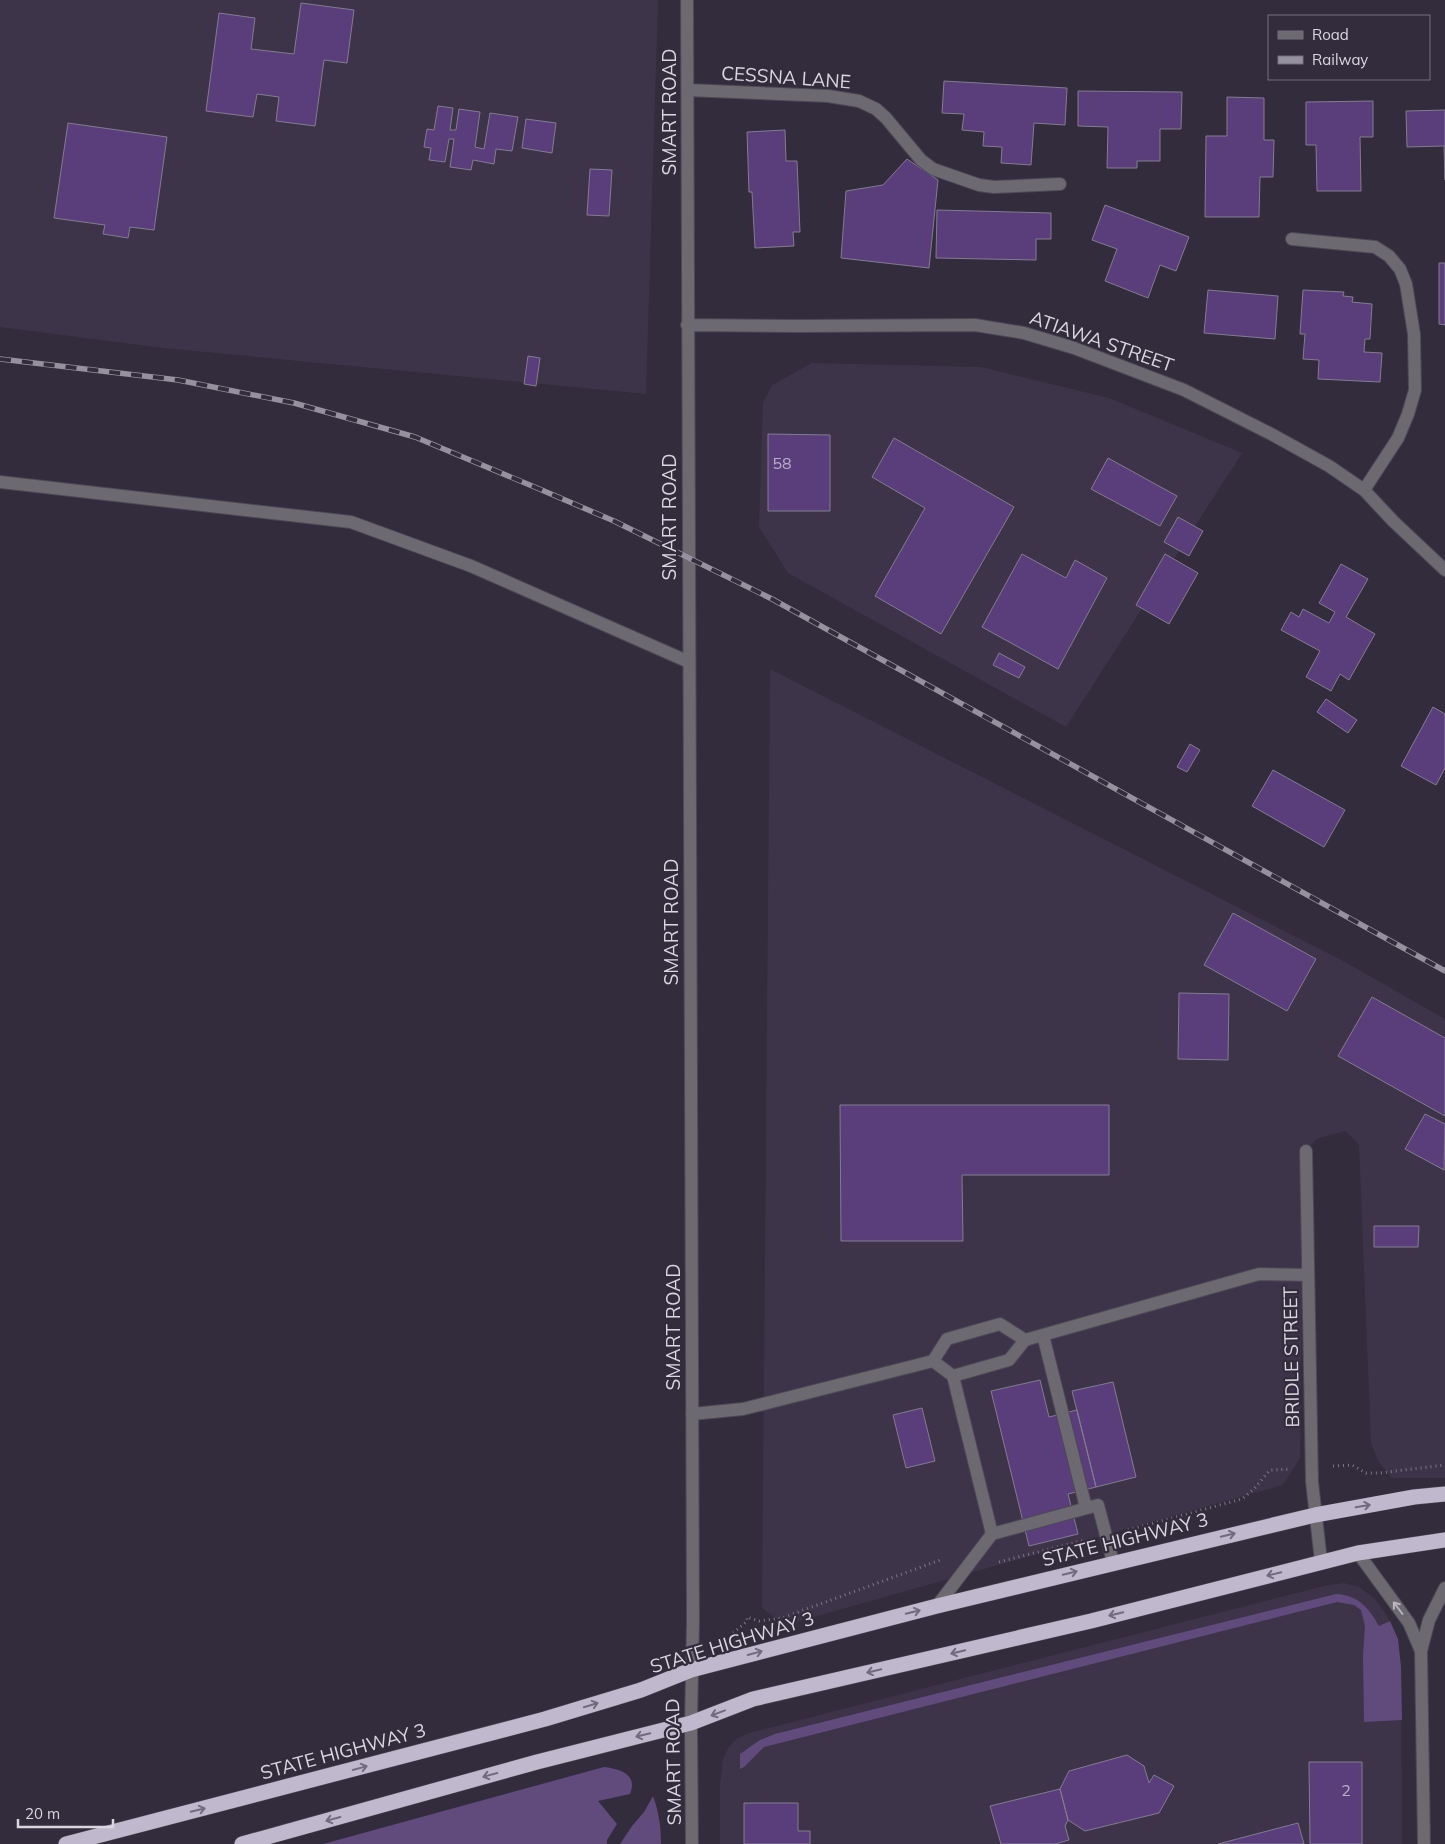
<svg xmlns="http://www.w3.org/2000/svg" width="1445" height="1844" font-family="Mulish,sans-serif">
<style>
.built{fill:#3d3449}
.grass{fill:#604b7c}
.building{fill:#5a3e7c;stroke:#837c8f}
.lines{fill:none;stroke-linecap:round;stroke-linejoin:round}
.minor-casing{stroke:#4d4756;stroke-width:14}
.highway-casing{stroke:#4d4756;stroke-width:16}
.path{stroke:#7d7885;stroke-width:3;stroke-dasharray:1 4;stroke-linecap:butt}
.minor{stroke:#6c6971;stroke-width:12}
.highway{stroke:#c0b8cc;stroke-width:15}
.rail-casing{stroke:#96919e;stroke-width:5.5}
.rail{stroke:#322c3c;stroke-width:4;stroke-dasharray:11;stroke-linecap:butt}
.oneway{stroke:#726b7d}
.oneway2{stroke:#b9b5bf}
.labels{text-anchor:middle;dominant-baseline:central;stroke-width:4.5;stroke-linejoin:round;paint-order:stroke}
.number-label{font-size:16px;fill:#bab0c7}
.street-label{font-size:19px;fill:#dad6e0;stroke:#322c3c}
</style>
<rect width="100%" height="100%" fill="#322c3c"/>
<path class="built" d="M0,0H658L646,394L163,348L0,327Z
M812,363L981,367L1109,398L1242,453L1066,727L788,573L759,527L763,403L772,385Z
M770,669L1347,963L1445,1019V1478H1392L1378,1461L1371,1443L1359,1144L1345,1131L1316,1139L1304,1155L1300,1458L1283,1485L785,1625L762,1608Z
M1344,1583L1359,1587L1374,1598L1386,1614L1398,1639L1401,1667L1402,1844H720V1784L723,1759L728,1748L736,1739L749,1733L1328,1585Z"/>
<path class="grass" d="M1336,1594C1358,1595 1369,1608 1379,1626L1390,1621L1398,1639L1401,1667L1402,1720L1364,1722L1363,1655L1365,1626L1361,1610L1354,1605L1337,1602L764,1747L744,1767L740,1769V1754L760,1740L775,1734Z
M604,1767C620,1769 638,1774 630,1794L598,1801L617,1824L607,1840V1844H323Z
M653,1796C659,1812 661,1827 661,1844H620L632,1826L644,1812Z"/>
<path class="building" d="M301,3L354,10L347,63L324,60L315,126L276,121L279,97L257,94L253,117L206,111L219,13L255,18L251,49L294,54Z
M944,81L1067,88L1065,125L1034,123L1031,165L1001,163L1002,147L983,146L984,132L962,130L964,114L942,113Z
M1078,91L1182,92L1181,129H1160V161H1137V168H1107L1108,127L1078,126Z
M1227,97L1264,98V140H1274L1273,177H1260L1259,217H1205L1206,136H1227Z
M1373,101V137H1360L1361,191H1317L1316,145H1306V102Z
M438,106L453,108L450,130H456L459,109L480,112L475,147L484,149L490,113L518,117L512,151L496,149L494,164L473,160L471,170L450,167L454,139H449L445,162L429,160L431,148L424,147L427,129L434,130Z
M1445,110V180L1444,146L1407,147L1406,111Z
M526,119L556,123L552,153L522,148Z
M68,123L167,137L154,230L130,227L128,238L103,234L105,225L54,218Z
M785,130L786,161H797L800,232H793L794,246L755,248L752,192H749L747,132Z
M907,159L938,180L929,268L841,258L846,191L883,185Z
M590,169L612,170L609,216L587,215Z
M1105,205L1189,237L1176,271L1160,265L1148,298L1105,281L1117,249L1092,240Z
M937,210L1051,213V239H1036V260L936,258Z
M1439,263H1445V325L1439,324Z
M1208,290L1278,296L1275,339L1204,333Z
M1303,290L1344,292L1343,296L1353,297L1352,302L1372,304L1370,339H1365L1364,352L1382,353L1380,382L1318,379L1319,360L1303,359L1305,334H1300Z
M528,356L540,358L536,386L524,384Z
M768,434L830,435V511H768Z
M894,438L1014,507L941,634L875,596L925,508L872,477Z
M1108,458L1177,496L1160,526L1091,489Z
M1178,517L1203,531L1189,556L1164,542Z
M1022,554L1066,578L1075,560L1107,578L1058,669L982,627Z
M1165,554L1198,573L1169,624L1136,605Z
M1341,564L1368,579L1346,617L1375,634L1349,680L1340,674L1331,691L1306,677L1320,651L1281,630L1291,612L1299,617L1303,609L1329,623L1335,612L1319,603Z
M999,653L1025,667L1019,678L993,665Z
M1326,699L1357,720L1348,733L1317,712Z
M1433,707L1445,714V768L1436,785L1401,766Z
M1190,744L1200,750L1187,772L1177,767Z
M1273,770L1345,810L1324,847L1252,806Z
M1233,913L1316,959L1287,1011L1204,965Z
M1179,993L1229,994L1228,1060L1178,1059Z
M1372,997L1445,1038V1116L1338,1056Z
M840,1105H1109V1175H962L963,1241H841Z
M1425,1114L1445,1124L1444,1170L1405,1149Z
M1374,1226H1419L1418,1247H1374Z
M1040,1380L1049,1417L1077,1410L1096,1487L1068,1494L1078,1534L1029,1546L991,1391Z
M1113,1382L1136,1477L1096,1487L1072,1391Z
M922,1408L935,1461L906,1468L893,1415Z
M1127,1755L1144,1766L1149,1783L1154,1775L1174,1786L1159,1813L1085,1831L1068,1820L1060,1789L1069,1771Z
M1309,1762H1362V1844H1310Z
M1060,1789L1068,1820L1065,1826L1069,1840L1055,1844H1001L990,1806Z
M744,1803H798V1831H810V1844H744Z
M1298,1823L1304,1844H1218Z"/>
<g class="lines">
<defs>
<path id="minor" d="M687,0L693,1622L691,1723L692,1844
M688,90L828,96L859,101L876,109L886,118L921,160L933,169L979,185L994,187L1060,184
M1292,239L1375,247L1389,256L1400,269L1406,284L1414,334L1415,390L1408,414L1398,438L1364,490
M687,325L799,326L975,325L1024,333L1074,348L1184,390L1273,435L1329,466L1364,490L1393,521L1445,570
M0,482L351,522L471,566L689,662
M1306,1151L1312,1482L1321,1561
M1043,1335L1086,1508
M933,1361L947,1339L1000,1324L1025,1340
M953,1376L992,1534
M692,1414L743,1409L933,1361L953,1376L1009,1360L1025,1340L1259,1274L1308,1275
M1358,1553L1409,1623L1421,1651
M937,1606L992,1534L1098,1505L1113,1562
M1424,1844L1421,1651L1429,1620L1445,1588"/>
<path id="highway" d="M66,1844L545,1719L641,1690L691,1670L937,1606L1315,1515L1414,1497L1445,1494
M242,1844L537,1762L691,1723L753,1699L1091,1621L1358,1553L1445,1540"/>
</defs>
<use href="#minor" class="minor-casing"/>
<use href="#highway" class="highway-casing"/>
<path class="path" d="M1333,1466L1352,1465L1366,1473H1380L1445,1465
M1128,1530L1242,1499L1254,1489L1270,1470L1290,1469
M999,1562L1085,1540
M733,1633L747,1621V1617L759,1621L782,1618L943,1559"/>
<use href="#minor" class="minor"/>
<use href="#highway" class="highway"/>
<defs>
<path id="rail" d="M0,359L178,380L294,403L415,437L537,488L614,521L772,599L1445,971"/>
</defs>
<use href="#rail" class="rail-casing"/>
<use href="#rail" class="rail"/>
</g>
<defs><path id="oneway-shaft" d="M-6 0H5M1.5-3L5.5 0L1.5 3" fill="none" stroke-width="1.6" stroke-linecap="round" stroke-linejoin="round" transform="scale(1.25)"/></defs>
<g class="oneway">
<use href="#oneway-shaft" transform="translate(1363 1506) rotate(-10)"/>
<use href="#oneway-shaft" transform="translate(1228 1535) rotate(-13)"/>
<use href="#oneway-shaft" transform="translate(1070 1573) rotate(-14)"/>
<use href="#oneway-shaft" transform="translate(1274 1574) rotate(166)"/>
<use href="#oneway-shaft" transform="translate(913 1612) rotate(-14)"/>
<use href="#oneway-shaft" transform="translate(1116 1614) rotate(166)"/>
<use href="#oneway-shaft" transform="translate(958 1652) rotate(167)"/>
<use href="#oneway-shaft" transform="translate(755 1653) rotate(-15)"/>
<use href="#oneway-shaft" transform="translate(874 1671) rotate(167)"/>
<use href="#oneway-shaft" transform="translate(591 1705) rotate(-17)"/>
<use href="#oneway-shaft" transform="translate(718 1713) rotate(159)"/>
<use href="#oneway-shaft" transform="translate(643 1735) rotate(166)"/>
<use href="#oneway-shaft" transform="translate(360 1768) rotate(-15)"/>
<use href="#oneway-shaft" transform="translate(490 1775) rotate(165)"/>
<use href="#oneway-shaft" transform="translate(198 1810) rotate(-14)"/>
<use href="#oneway-shaft" transform="translate(333 1819) rotate(165)"/>
</g>
<use class="oneway2" href="#oneway-shaft" transform="translate(1398 1608) rotate(-127)"/>
<g class="labels">
<g class="number-label">
<text x="782" y="463">58</text>
<text x="1346" y="1790">2</text>
</g>
<g class="street-label">
<text transform="translate(786 77) rotate(4)">CESSNA LANE</text>
<text transform="translate(669 112) rotate(-90)">SMART ROAD</text>
<text transform="translate(1102 341) rotate(19)">ATIAWA STREET</text>
<text transform="translate(669 517) rotate(-90)">SMART ROAD</text>
<text transform="translate(671 922) rotate(-90)">SMART ROAD</text>
<text transform="translate(673 1327) rotate(-90)">SMART ROAD</text>
<text transform="translate(1291 1357) rotate(-91)">BRIDLE STREET</text>
<text transform="translate(1125 1539) rotate(-14)">STATE HIGHWAY 3</text>
<text transform="translate(732 1642) rotate(-17)">STATE HIGHWAY 3</text>
<text transform="translate(343 1751) rotate(-15)">STATE HIGHWAY 3</text>
<text transform="translate(673 1762) rotate(-91)">SMART ROAD</text>
</g>
</g>
<rect x="1268" y="15" width="162" height="65" fill="#322c3c" stroke="#75707e"/>
<rect x="1278" y="31" width="25" height="8" fill="#6c6971" stroke="#75707e"/>
<text x="1312" y="40" font-size="15" fill="#dad6e0">Road</text>
<rect x="1278" y="56" width="25" height="8" fill="#96919e" stroke="#75707e"/>
<text x="1312" y="65" font-size="15" fill="#dad6e0">Railway</text>
<path d="M18 1819v8h95v-8" fill="none" stroke="#dad6e0" stroke-width="2.5"/>
<text x="25" y="1819" font-size="15" fill="#dad6e0" stroke="#322c3c" stroke-width="4" paint-order="stroke">20 m</text>
</svg>
